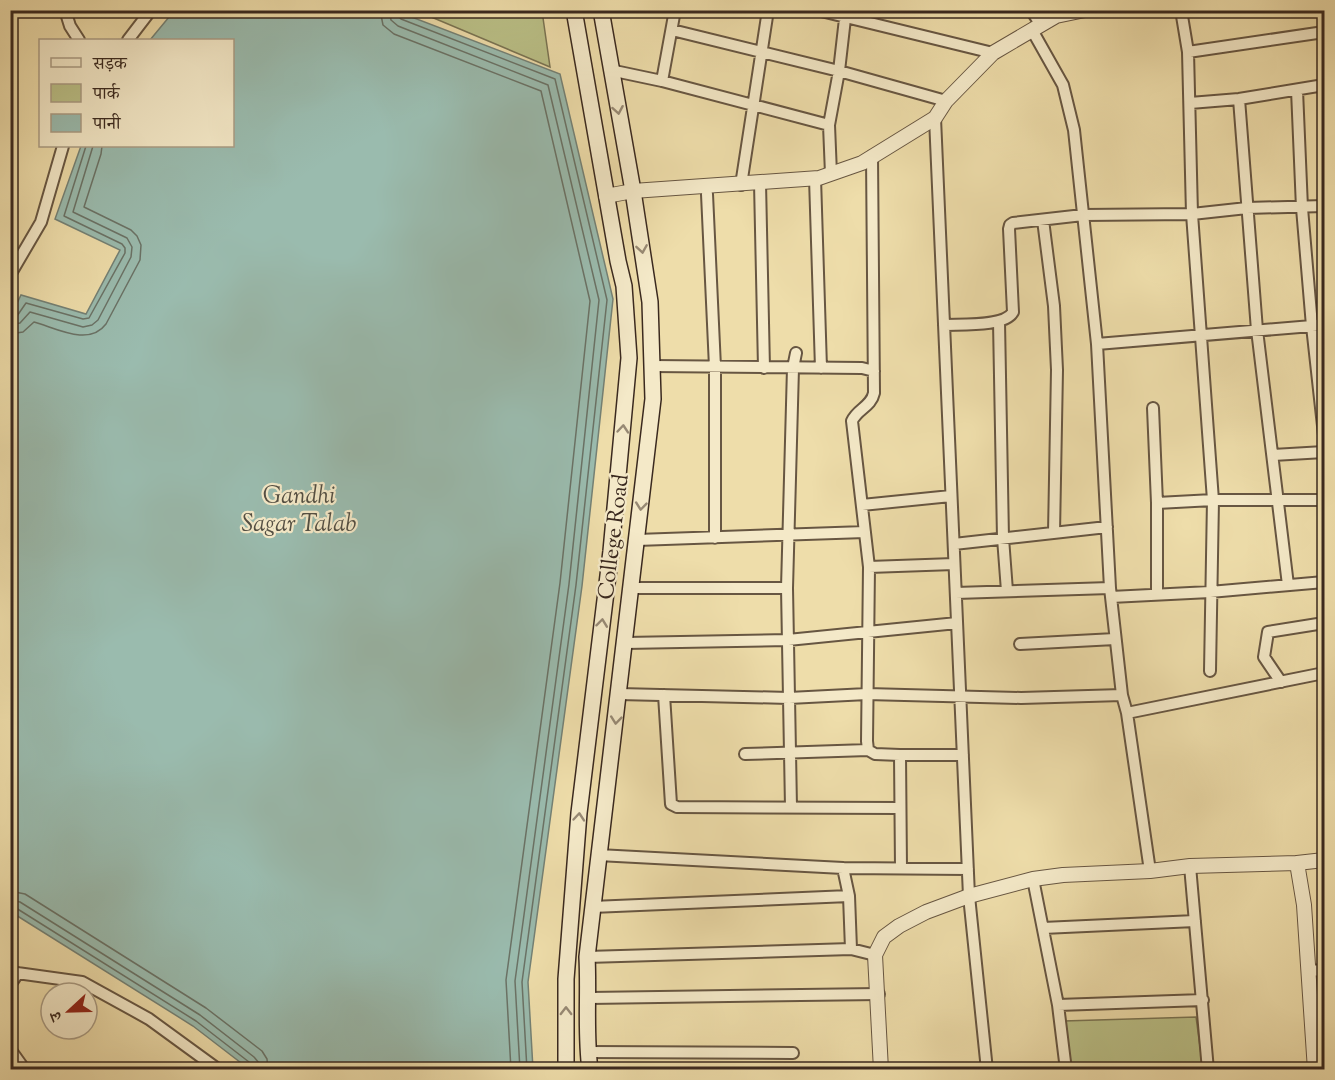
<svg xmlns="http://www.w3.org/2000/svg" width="1335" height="1080" font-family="'Sorts Mill Goudy','Noto Serif Devanagari',serif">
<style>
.green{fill:#bac087;stroke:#7a7453;stroke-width:1.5}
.water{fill:#9abbae;stroke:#748175;stroke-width:1.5}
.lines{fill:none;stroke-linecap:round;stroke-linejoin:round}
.shore{stroke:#6a7266;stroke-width:1.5}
.minor-casing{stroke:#675642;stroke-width:14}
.tertiary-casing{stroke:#675642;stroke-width:16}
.secondary-casing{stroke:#3a291f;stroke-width:18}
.minor{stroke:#f4e9c8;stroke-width:10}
.tertiary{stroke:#f4e9c8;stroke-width:14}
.secondary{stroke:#f4e9c8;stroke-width:15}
.oneway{stroke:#978974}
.labels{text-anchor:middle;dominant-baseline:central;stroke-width:4.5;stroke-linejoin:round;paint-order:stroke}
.street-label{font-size:22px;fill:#3a291f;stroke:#f4e9c8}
.water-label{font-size:24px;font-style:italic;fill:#524e43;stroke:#f4e9c8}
</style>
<rect width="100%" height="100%" fill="#eda"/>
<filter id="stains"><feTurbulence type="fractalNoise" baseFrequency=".00333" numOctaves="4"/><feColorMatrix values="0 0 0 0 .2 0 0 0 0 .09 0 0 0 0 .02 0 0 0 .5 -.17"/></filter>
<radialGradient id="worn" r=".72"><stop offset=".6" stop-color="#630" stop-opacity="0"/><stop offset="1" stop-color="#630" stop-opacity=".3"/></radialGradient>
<path class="green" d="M417,11H542L550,67Z
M1196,1017L1203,1069H1072L1064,1021Z"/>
<path class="water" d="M174,11H396L560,74L613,299L582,586L528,982L533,1069H249L193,1026L11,912V316L21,295L86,314L120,250L55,219L81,146H232V40H150Z"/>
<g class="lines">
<path class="shore" d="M380,10L383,25L394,34L541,91L590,301L560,583L506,980L511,1070
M389,10L391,20L398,26L548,85L599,300L569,584L515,981L520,1070
M396,10L397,15L401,19L555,79L607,300L576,585L522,982L527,1070
M10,318L17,316L26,303L83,319L89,318L125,253V248L122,244L64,216L86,146
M10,325L20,323L30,312L83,327L92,325L98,320L131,257L132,247L127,238L73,212L93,146
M10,334L23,332L34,322C56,328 89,347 106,324L140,260L141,245L137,236L131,230L84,207L101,154L102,146
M10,891L25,894L206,1008L262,1051L267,1059L268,1070
M10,900L20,902L200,1015L254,1057L259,1063V1070
M10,907L16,908L196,1021L249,1062L252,1070"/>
<defs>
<path id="minor" d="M65,10L70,26L79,40
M817,10L993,53
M1031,10L1041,25
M1181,10L1188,52L1192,214L1213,500L1210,671
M672,30L839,71L946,101
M1032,30L1063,85L1074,130L1097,344L1110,588L1122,695L1127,713L1150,871
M128,40L151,10
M1188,52L1324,32
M610,70L662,81L829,125
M662,81L675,10
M1297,90L1302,208L1312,326L1324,435
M1239,99L1257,330L1288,585
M1190,103L1239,99L1324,85
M935,118L969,896L987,1070
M872,156L874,393C871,407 857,409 852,421L869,567L867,741L868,750L875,754L900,755
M831,174L829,125L839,71L846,10
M815,178L821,368
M760,183L764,368
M741,185L768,10
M707,194L715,367V538
M1043,220L1054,306L1057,370L1054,533
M10,275L41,222L63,146
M999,322L1003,538L1007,591
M944,325C960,324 1005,327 1013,312L1009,229L1010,225L1013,223L1083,215L1192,214L1247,208L1324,206
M1097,344L1324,325
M652,366L862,368L874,371
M1153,408L1157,503
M1273,455L1324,452
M862,505L951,496
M637,540L865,532
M954,544L1107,527
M869,567L954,564
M631,588H787
M956,593L1110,588
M1157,594V503L1213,500H1324
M1111,597L1210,592L1324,582
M625,643L788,640L957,623
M1020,644L1115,639
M1281,682L1264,657L1268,632L1324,623
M619,694L789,698L867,694L1021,698L1122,695
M664,695L671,804L677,807L900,808
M1127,713L1324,673
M745,754L868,750
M791,807L787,588L793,368L796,353
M598,855L843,868L849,896L851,949
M1190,866L1208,1070
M843,868L968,869
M901,868L900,755H963
M1033,879L1058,1005L1066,1070
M592,907L849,896
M1043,928L1195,921
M587,957L851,949L875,955
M1308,971L1324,970
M10,972L82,982L149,1019L219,1070
M10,985L18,973
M589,998L879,994
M1058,1005L1203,1000
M10,1049L25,1070
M587,1052L793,1053"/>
<path id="tertiary" d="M606,196L633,191L819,178L862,163L935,118L946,101L993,53L1056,16L1085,10
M1297,863L1304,905L1315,1070
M881,1070L875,955L884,937L899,926L926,912L969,896L1033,879L1063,875L1150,871L1190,866L1297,863L1324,860"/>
<path id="secondary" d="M566,1070V979L579,813L611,551L629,358L624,286L618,261L574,10
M590,1070C585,1032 589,995 587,957L653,399L650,302L633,191L601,10"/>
</defs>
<use href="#minor" class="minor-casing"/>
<use href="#tertiary" class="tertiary-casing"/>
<use href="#secondary" class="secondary-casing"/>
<use href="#minor" class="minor"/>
<use href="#tertiary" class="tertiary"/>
<use href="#secondary" class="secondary"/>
</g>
<defs><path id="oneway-chevron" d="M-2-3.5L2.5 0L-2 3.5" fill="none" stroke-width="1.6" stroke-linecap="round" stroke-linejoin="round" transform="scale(1.5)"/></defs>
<g class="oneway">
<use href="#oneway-chevron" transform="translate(618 110) rotate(80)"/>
<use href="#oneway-chevron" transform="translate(642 249) rotate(81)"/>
<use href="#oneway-chevron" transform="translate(623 429) rotate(-85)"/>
<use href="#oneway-chevron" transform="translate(641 506) rotate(96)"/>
<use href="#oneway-chevron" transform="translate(602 623) rotate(-83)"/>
<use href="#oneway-chevron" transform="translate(616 720) rotate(96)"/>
<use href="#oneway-chevron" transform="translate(579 817) rotate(-85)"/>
<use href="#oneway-chevron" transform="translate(566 1011) rotate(-90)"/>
</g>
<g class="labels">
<g class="street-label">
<text transform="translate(615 537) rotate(-83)">College Road</text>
</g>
<g class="water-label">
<text x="299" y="497">Gandhi<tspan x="299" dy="28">Sagar Talab</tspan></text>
</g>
</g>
<rect width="1335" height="1080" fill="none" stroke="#eda" stroke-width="36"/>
<rect x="12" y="12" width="1311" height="1056" fill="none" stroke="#3a291f" stroke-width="3"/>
<rect x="18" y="18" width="1299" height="1044" fill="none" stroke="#3a291f" stroke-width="1.5"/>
<rect x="39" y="39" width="195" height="108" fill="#f4e9c8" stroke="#aa9c84" stroke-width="1.5"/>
<rect x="51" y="58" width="30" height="9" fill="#f4e9c8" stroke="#aa9c84" stroke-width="1.5"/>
<text x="93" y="69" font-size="18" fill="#3a291f">सड़क</text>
<rect x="51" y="84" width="30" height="18" fill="#bac087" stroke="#aa9c84" stroke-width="1.5"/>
<text x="93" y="99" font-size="18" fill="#3a291f">पार्क</text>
<rect x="51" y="114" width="30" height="18" fill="#9abbae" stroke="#aa9c84" stroke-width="1.5"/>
<text x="93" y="129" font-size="18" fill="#3a291f">पानी</text>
<g transform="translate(69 1011) rotate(248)"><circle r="28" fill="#f4e9c8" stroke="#aa9c84" stroke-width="1.5"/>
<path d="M0-4.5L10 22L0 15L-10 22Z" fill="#8f2418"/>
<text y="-9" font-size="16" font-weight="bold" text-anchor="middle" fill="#3a291f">उ</text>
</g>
<rect width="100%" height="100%" filter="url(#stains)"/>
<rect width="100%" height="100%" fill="url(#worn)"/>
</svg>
